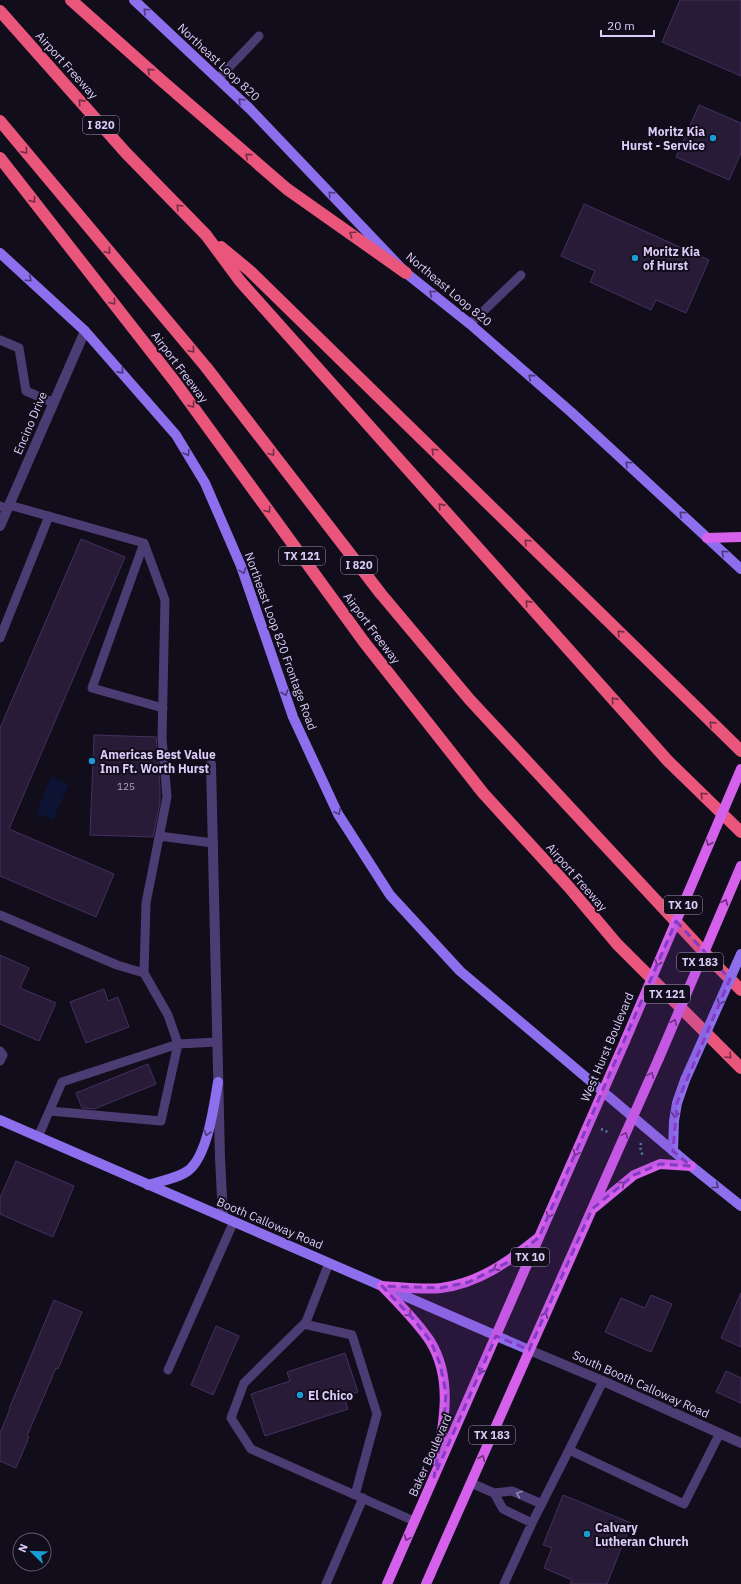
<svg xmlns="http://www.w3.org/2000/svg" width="741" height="1584" font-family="'IBM Plex Sans',sans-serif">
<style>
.water{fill:#0d1332}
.building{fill:#271b38;stroke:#443061}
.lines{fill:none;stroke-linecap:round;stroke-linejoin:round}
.path{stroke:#3a8e9e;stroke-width:2.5;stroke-dasharray:2 3;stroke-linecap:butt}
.lane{stroke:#4b3d73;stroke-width:9}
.street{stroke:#4b3d73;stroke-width:10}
.secondary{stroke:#8d6eed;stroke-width:10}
.primary{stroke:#d560eb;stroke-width:10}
.highway{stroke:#ea557c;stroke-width:12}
.secondary-bridge{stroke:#8d6eed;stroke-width:10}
.primary-bridge{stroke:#d560eb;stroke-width:10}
.oneway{stroke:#493979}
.oneway2{stroke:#732d46}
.oneway3{stroke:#6a3278}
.oneway4{stroke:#9384b6}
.marked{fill:#853cc5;fill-opacity:0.2;stroke:#853cc5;stroke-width:3;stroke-dasharray:8 5;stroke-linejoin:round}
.poi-dot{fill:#1b9ad6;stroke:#120d1a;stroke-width:1.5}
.labels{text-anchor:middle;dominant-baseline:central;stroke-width:4;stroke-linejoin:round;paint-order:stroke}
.number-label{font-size:10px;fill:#aea0c9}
.shield{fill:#120d1a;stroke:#9f93b6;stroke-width:1}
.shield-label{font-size:11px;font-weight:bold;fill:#dbccf9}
.street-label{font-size:12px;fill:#dbccf9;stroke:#120d1a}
.poi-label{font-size:12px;font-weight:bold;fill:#dbccf9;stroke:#120d1a;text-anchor:start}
</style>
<rect width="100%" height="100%" fill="#120d1a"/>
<path class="water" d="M51,777L69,784L53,820L36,813Z"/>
<path class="building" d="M680,0H741V76L662,42Z
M699,105L741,123V153L729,180L676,157Z
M584,204L709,260L686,313L656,300L651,310L590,282L595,271L561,256Z
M81,539L125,557L9,829L114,874L96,917L0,876V728Z
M94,735L156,737L160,788V803L153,837L90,835Z
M0,955L29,968L20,988L56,1003L39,1041L0,1024Z
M104,989L108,1001L118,997L129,1027L86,1043L70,1002Z
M148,1064L156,1084L94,1109L82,1108L76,1093Z
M16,1161L74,1186L53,1237L0,1214V1198Z
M741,1293V1347L721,1338Z
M651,1295L672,1304L651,1352L605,1332L621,1298L645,1308Z
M54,1300L82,1312L58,1369L56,1368L27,1436L29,1437L16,1468L0,1461V1433L10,1409H9Z
M216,1326L239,1336L213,1395L191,1385Z
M345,1353L358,1392L344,1396L348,1409L265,1436L251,1394L290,1381L287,1372Z
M726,1371L741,1378V1403L716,1392Z
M563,1495L631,1523L607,1584H570L572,1580L544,1568L552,1548L543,1545Z"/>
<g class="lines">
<path class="path" d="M601,1129L610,1133
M641,1143L640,1147L643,1157"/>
<path class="lane" d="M218,79L259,36
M470,324L521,275
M0,340L19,348L26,391L54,403
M0,506L7,509
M144,543L92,688L163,708
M0,638L49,516
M159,836L213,843
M0,915L117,965L144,973L146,903L167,797L162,738L165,600L144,543L9,505
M144,973L168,1015L178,1044L217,1042
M0,1051L3,1055L0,1061
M50,1111L161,1121L178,1044
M38,1137L62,1082L178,1044
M329,1263L306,1322L244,1383L231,1418L251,1449L414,1521
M304,1324L352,1335L377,1414L355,1495
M168,1370L234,1221
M603,1381L569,1450L684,1504L720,1433
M471,1483L494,1493L512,1491L542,1504
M494,1493L503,1509L532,1523
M326,1584L363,1498
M504,1584L532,1523L569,1450"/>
<path class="street" d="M0,526L85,331
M211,764L220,1158L223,1217
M529,1350L603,1381L741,1443"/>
<path class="secondary" d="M134,0L250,109L406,273L470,324L571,412L741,569
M0,253L85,331L176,435L205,483L241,566L293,717L338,814L390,895L460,971L691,1166L741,1206
M0,1120L529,1350
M673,1151L674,1121L677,1103L685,1080
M148,1185C161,1181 179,1178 189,1170C208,1154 214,1105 218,1082"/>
<path class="primary" d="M707,538L741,537
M594,1208L634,1175L660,1164L691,1166
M382,1286C399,1304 417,1321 430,1341C453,1378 444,1422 437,1461
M382,1286C400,1287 424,1290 441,1288C479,1283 508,1262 538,1238
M387,1584L625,1041
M426,1584L659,1058"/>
<path class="highway" d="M71,0L161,80L287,189L406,273
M0,11L126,153L206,235L240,281L668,761L741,832
M0,121L206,367L381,594L470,700L716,965L741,990
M0,158L175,382L364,642L483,793L568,886L617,944L741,1068
M221,247L250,271L741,751"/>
<path class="secondary-bridge" d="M685,1080L741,954"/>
<path class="primary-bridge" d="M625,1041L741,769
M659,1058L741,866"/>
</g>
<defs><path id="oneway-chevron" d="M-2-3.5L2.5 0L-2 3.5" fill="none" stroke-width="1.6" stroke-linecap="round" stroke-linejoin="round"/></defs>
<g class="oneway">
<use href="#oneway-chevron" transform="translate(146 11) rotate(-137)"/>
<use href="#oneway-chevron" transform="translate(241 101) rotate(-137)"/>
<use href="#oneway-chevron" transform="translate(331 194) rotate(-134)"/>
<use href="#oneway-chevron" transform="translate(29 279) rotate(43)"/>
<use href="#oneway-chevron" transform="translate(432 293) rotate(-141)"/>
<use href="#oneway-chevron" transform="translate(121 371) rotate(48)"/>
<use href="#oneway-chevron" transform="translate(531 377) rotate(-139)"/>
<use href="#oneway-chevron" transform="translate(187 453) rotate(59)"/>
<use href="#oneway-chevron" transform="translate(628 464) rotate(-137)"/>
<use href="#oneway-chevron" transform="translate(682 514) rotate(-137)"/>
<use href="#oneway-chevron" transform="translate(724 553) rotate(-137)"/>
<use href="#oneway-chevron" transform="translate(243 571) rotate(70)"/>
<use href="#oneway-chevron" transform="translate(285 693) rotate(71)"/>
<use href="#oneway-chevron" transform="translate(338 812) rotate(62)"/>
<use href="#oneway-chevron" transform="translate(720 1002) rotate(114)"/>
<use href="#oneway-chevron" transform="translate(675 1115) rotate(98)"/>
<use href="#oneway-chevron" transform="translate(207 1133) rotate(107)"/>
<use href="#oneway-chevron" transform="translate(716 1186) rotate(38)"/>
</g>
<g class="oneway2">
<use href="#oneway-chevron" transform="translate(150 71) rotate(-138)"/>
<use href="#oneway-chevron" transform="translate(81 102) rotate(-132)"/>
<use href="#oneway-chevron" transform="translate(25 151) rotate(50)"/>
<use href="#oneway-chevron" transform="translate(248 156) rotate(-139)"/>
<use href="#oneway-chevron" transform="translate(33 200) rotate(52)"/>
<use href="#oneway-chevron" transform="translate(179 207) rotate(-134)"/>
<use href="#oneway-chevron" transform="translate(352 234) rotate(-145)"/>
<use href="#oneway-chevron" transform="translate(108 251) rotate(50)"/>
<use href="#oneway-chevron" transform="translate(113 302) rotate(52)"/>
<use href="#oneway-chevron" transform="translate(192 350) rotate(50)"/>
<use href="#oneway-chevron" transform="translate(192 405) rotate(54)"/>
<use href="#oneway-chevron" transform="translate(434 451) rotate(-136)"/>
<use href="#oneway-chevron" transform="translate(272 453) rotate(52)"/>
<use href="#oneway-chevron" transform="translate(441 506) rotate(-132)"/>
<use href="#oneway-chevron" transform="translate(268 510) rotate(54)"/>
<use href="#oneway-chevron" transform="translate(527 542) rotate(-136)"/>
<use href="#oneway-chevron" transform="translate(528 603) rotate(-132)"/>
<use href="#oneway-chevron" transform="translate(620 633) rotate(-136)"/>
<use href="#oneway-chevron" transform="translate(614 700) rotate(-132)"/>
<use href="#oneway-chevron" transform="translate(712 724) rotate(-136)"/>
<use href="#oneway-chevron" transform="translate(703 795) rotate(-136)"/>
<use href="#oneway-chevron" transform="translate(729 1056) rotate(46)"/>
</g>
<g class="oneway3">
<use href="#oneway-chevron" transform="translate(709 843) rotate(113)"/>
<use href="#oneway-chevron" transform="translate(725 902) rotate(-67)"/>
<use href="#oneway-chevron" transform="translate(658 963) rotate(113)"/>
<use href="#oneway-chevron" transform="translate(674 1022) rotate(-67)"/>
<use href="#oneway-chevron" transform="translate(651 1075) rotate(-66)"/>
<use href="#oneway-chevron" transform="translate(625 1135) rotate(-66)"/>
<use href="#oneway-chevron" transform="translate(576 1153) rotate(114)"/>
<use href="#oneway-chevron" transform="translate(622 1184) rotate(-38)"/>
<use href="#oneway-chevron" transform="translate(549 1215) rotate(114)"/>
<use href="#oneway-chevron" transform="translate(496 1268) rotate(151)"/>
<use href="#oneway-chevron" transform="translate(409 1314) rotate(46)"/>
<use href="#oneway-chevron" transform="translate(545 1315) rotate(-66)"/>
<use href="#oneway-chevron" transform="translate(481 1371) rotate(114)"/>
<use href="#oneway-chevron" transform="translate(482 1458) rotate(-66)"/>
<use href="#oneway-chevron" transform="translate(407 1538) rotate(114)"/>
</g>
<use class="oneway4" href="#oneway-chevron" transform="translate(519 1494) rotate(-157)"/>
<path class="marked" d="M676,921L730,979L677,1103L673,1151L691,1166L660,1164L634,1175L592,1209L529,1350L496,1336L434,1477L444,1420L446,1393L440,1364L431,1342L415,1321L382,1286L440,1288L469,1282L510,1261L539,1237Z"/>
<g class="poi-dot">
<circle cx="713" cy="138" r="4"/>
<circle cx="635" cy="258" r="4"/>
<circle cx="92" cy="761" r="4"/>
<circle cx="300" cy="1395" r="4"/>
<circle cx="587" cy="1534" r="4"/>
</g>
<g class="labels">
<g class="number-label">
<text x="126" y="786">125</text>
</g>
<g class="shield">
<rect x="83" y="116" width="36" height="18" rx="3"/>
<rect x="279" y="547" width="46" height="18" rx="3"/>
<rect x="341" y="556" width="36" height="18" rx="3"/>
<rect x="664" y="896" width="38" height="18" rx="3"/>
<rect x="677" y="953" width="46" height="18" rx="3"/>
<rect x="644" y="985" width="46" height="18" rx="3"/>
<rect x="511" y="1248" width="38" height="18" rx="3"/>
<rect x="469" y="1426" width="46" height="18" rx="3"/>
</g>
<g class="shield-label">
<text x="101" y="125">I 820</text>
<text x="302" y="556">TX 121</text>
<text x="359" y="565">I 820</text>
<text x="683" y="905">TX 10</text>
<text x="700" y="962">TX 183</text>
<text x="667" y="994">TX 121</text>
<text x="530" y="1257">TX 10</text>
<text x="492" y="1435">TX 183</text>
</g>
<g class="street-label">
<text transform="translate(219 62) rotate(43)">Northeast Loop 820</text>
<text transform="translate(67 65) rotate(48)">Airport Freeway</text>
<text transform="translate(449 289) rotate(40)">Northeast Loop 820</text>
<text transform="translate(180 367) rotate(53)">Airport Freeway</text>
<text transform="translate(30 423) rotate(-67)">Encino Drive</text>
<text transform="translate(372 628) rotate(53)">Airport Freeway</text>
<text transform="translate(281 641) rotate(70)">Northeast Loop 820 Frontage Road</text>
<text transform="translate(577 877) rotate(49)">Airport Freeway</text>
<text transform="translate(607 1047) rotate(-67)">West Hurst Boulevard</text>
<text transform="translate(270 1223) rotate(23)">Booth Calloway Road</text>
<text transform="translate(641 1384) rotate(24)">South Booth Calloway Road</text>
<text transform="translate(430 1455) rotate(-66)">Baker Boulevard</text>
</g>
<g class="poi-label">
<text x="705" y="131" text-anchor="end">Moritz Kia<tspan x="705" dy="14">Hurst - Service</tspan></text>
<text x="643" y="251">Moritz Kia<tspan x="643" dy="14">of Hurst</tspan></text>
<text x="100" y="754">Americas Best Value<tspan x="100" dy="14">Inn Ft. Worth Hurst</tspan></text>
<text x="308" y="1395">El Chico</text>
<text x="595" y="1527">Calvary<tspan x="595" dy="14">Lutheran Church</tspan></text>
</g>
</g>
<g transform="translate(32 1552) rotate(293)"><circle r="19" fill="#120d1a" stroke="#625973"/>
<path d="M0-3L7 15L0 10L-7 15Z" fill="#1b9ad6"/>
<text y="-6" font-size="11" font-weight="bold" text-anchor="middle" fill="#dbccf9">N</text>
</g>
<path d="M601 30v6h53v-6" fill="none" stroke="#dbccf9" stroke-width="2"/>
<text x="607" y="30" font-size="12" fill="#dbccf9" stroke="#120d1a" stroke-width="3" paint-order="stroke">20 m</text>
</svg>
